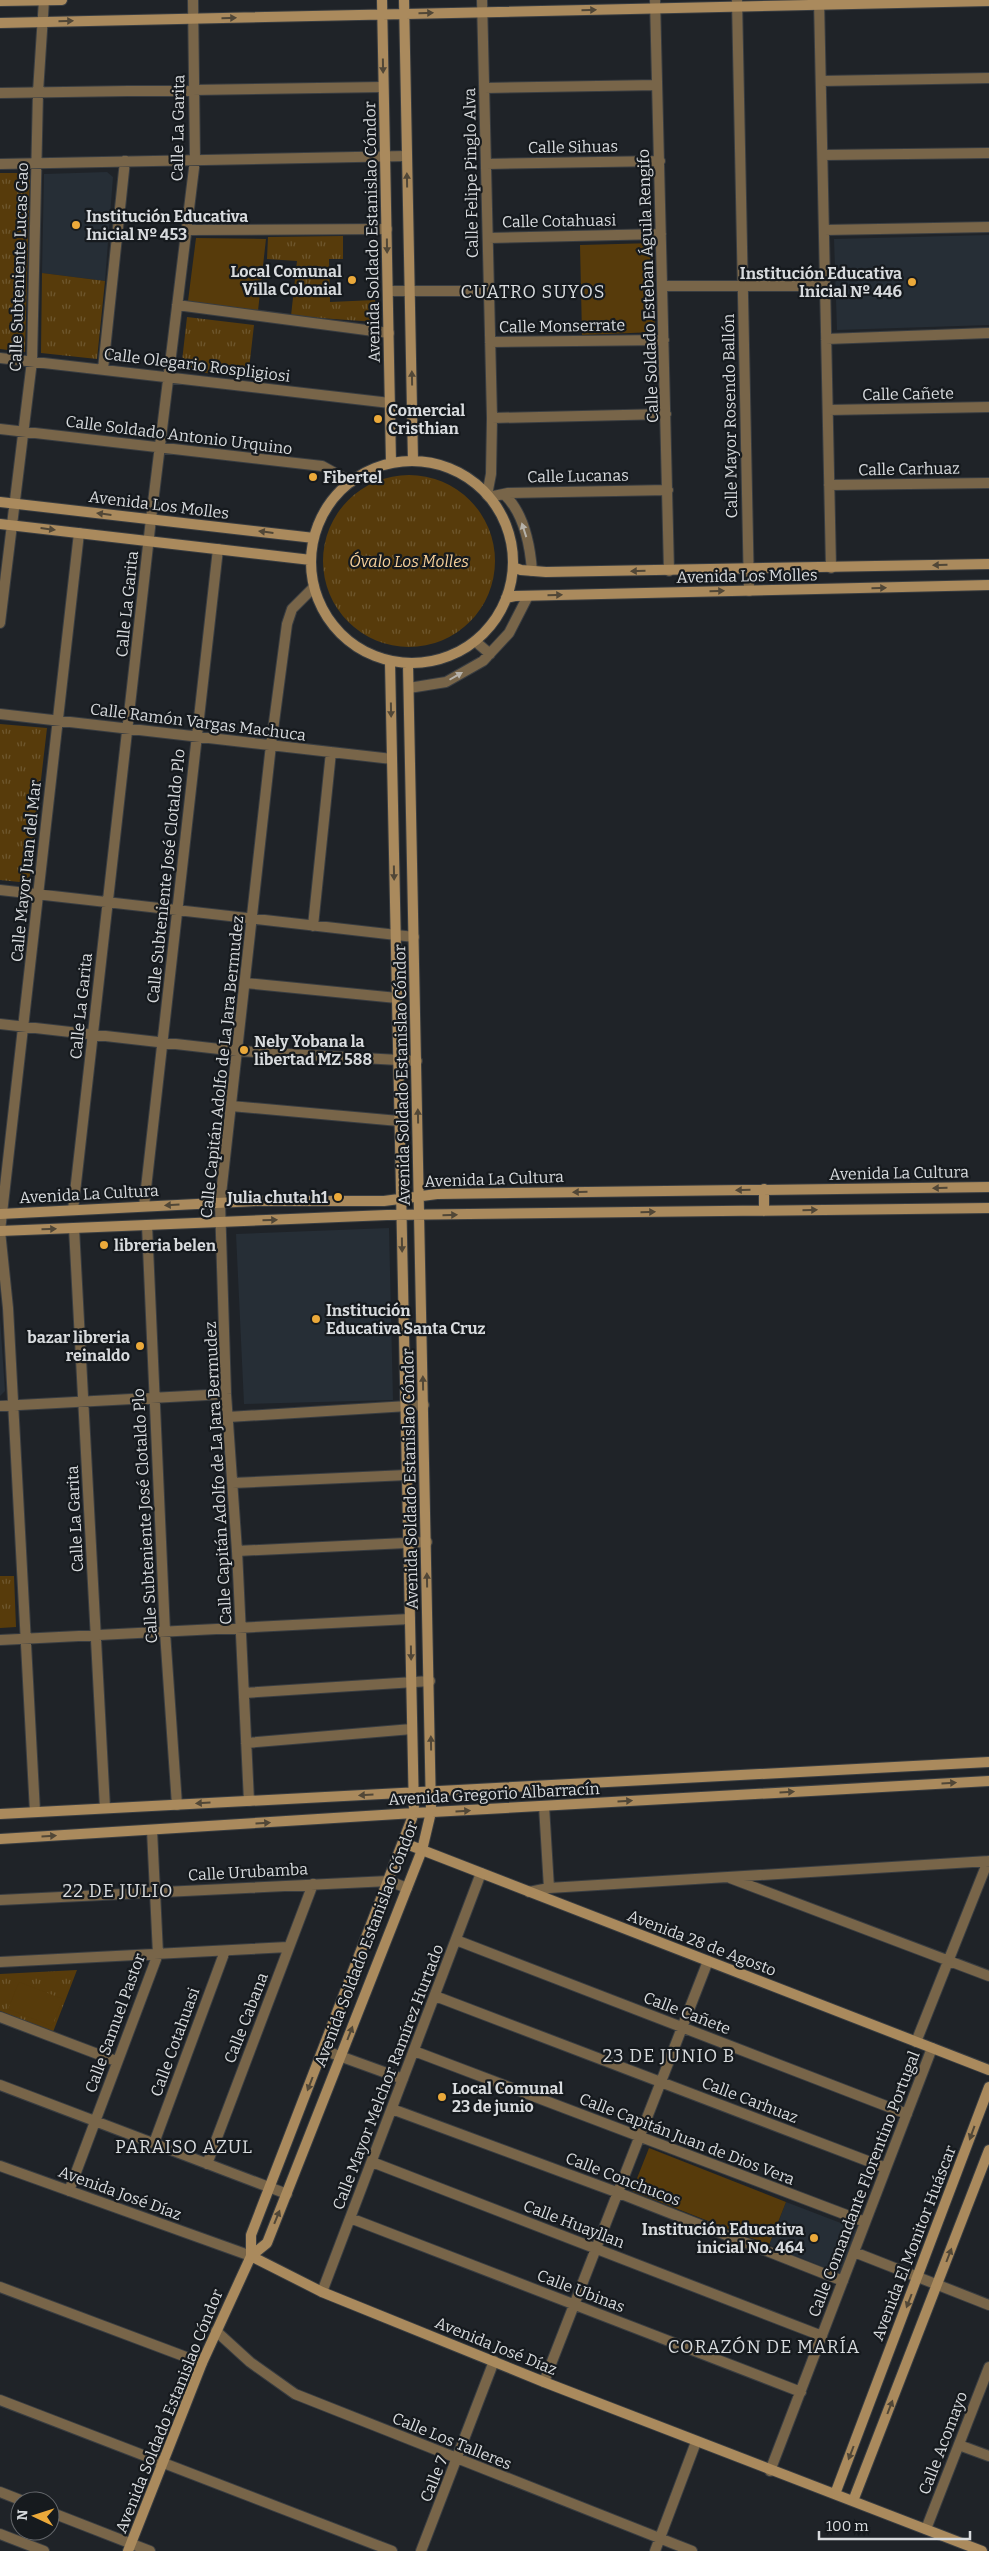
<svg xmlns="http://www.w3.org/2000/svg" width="989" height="2551" font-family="Bitter,serif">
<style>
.built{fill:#262e36}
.grass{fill:url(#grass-tufts)}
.pitch{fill:#573b0b}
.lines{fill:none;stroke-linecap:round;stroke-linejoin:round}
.street-casing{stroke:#393d41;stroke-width:12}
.secondary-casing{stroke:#393d41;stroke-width:12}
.street{stroke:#786549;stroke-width:10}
.secondary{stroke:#aa8a5d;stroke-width:10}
.oneway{fill:#514737}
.oneway2{fill:#b6b2aa}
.poi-dot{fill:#eba93a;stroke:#161a1e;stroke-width:2}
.labels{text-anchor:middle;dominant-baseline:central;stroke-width:4.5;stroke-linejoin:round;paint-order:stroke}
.street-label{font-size:16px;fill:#d8dbde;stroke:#161a1e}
.poi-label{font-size:16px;font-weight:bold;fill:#d8dbde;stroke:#161a1e;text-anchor:start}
.park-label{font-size:16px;font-style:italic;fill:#f6d09a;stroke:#161a1e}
.neighbourhood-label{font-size:18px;letter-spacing:1px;fill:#d8dbde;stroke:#161a1e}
</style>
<defs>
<pattern id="grass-tufts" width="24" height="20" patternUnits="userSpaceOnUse" patternTransform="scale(1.25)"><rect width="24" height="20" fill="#573b0b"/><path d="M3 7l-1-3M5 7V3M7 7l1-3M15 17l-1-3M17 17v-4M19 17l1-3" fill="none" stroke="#6e572e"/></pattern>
</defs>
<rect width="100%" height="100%" fill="#1f2328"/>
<path class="built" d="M107,172L113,177L105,281L42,273L44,174Z
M989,235V325L837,330L834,239Z
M389,1228L393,1400L244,1404L236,1234Z
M0,1318L5,1391L0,1396Z
M786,2202L859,2230L841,2274L769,2245Z"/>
<path class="grass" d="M0,173H30L25,352L0,349Z
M343,236V259H329L330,302L375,300L376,322L291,316L297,261L267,259L268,237Z
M42,273L105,281L97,359L41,353Z
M187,317L254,325L248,378L181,370Z
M323 561a86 86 0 1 1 172 0a86 86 0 1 1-172 0Z
M0,724L47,728L29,883L0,880Z
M0,1576H14L16,1627L0,1628Z
M77,1970L53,2032L0,2011V1974Z"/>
<path class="pitch" d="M196,238L266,239L258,311L188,301Z
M654,243L655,332L582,335L580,245Z
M19,1982L63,1999L52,2026L8,2009Z
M649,2148L786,2202L769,2245L632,2191Z"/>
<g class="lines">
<defs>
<path id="street" d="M482,0L492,418L491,474L487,495
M655,0L669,571
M737,0L749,591
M819,0L831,568
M821,81L989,78
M484,88L657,85
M0,93L383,87
M823,155L989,153
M0,164L407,156
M486,164L660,161
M187,230L387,229
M824,230L989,227
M488,238L661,234
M663,286H825
M388,291H489
M177,305L389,333
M826,339L989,333
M490,342L664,340
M0,358L390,403
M103,369L125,161
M828,410L989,407
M492,418L666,414
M0,429L322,466L351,482
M829,485L989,483
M504,494C524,513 530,544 532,571
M489,497L508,493L668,490
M0,623L32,361L38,92L44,0
M475,641L490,654
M409,688L446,682L483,661L509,633L528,596
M0,714L392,759
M0,890L414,937
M313,926L331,752
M245,983L397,998
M0,1024L237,1051L417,1061
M231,1106L399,1121
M144,1206L218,549
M73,1210L151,519L195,160L193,0
M147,1225L165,1632L177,1805
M74,1228L105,1808
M0,1406L226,1394
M228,1417L424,1405
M232,1483L407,1475
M237,1551L427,1542
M0,1640L410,1619
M244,1693L430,1681
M246,1743L412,1729
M249,1801L237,1551L226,1394L220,1203L271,745L287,624L292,609L314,587
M544,1806L549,1888
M35,1812L8,1308L0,1231L79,533
M730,1878L989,1976
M529,1892L549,1888L989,1861
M0,1900L389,1881L407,1888
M456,1940L907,2114
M0,1962L288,1947
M435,1996L886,2168
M0,2017L116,2061
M916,2042L988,1861
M323,2050L403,2079
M414,2051L865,2222
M0,2085L287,2194
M392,2109L619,2193L843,2281
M154,2143L225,1951
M372,2162L822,2336
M207,2164L313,1884
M0,2166L251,2256
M69,2191L158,1954L152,1830
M350,2218L801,2392
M854,2252L989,2305
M0,2287L202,2363
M322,2292L481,1873
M216,2331L250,2362L295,2394L692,2551
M544,2382L708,1961
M0,2400L392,2551
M959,2445L989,2456
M770,2471L932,2048
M0,2492L23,2501
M50,2512L150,2551
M926,2529L989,2367
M0,2534L44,2551
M421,2551L494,2361
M655,2551L696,2442"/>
<path id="secondary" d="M382,0L391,463
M404,0L413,461
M0,1L62,0
M0,23L989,1
M311 562a101 101 0 1 1 202 0a101 101 0 1 1-202 0Z
M0,502L314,538
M0,524L311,560
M513,567L521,570L546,572L989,564
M506,598L515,596L989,585
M764,1189V1211
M0,1214L256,1201H384L437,1194L989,1187
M0,1231L387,1215L989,1208
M0,1814L989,1762
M0,1839L414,1813L989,1781
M404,1843L989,2070
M251,2256L267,2243L422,1850L431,1812L408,664
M251,2256L322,2292L544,2382L982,2551
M835,2494L989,2087
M853,2501L989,2150
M128,2551L202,2363L251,2256V2235L414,1813L390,662"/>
</defs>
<use href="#street" class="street-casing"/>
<use href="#secondary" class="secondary-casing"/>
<use href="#street" class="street"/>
<use href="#secondary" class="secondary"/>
</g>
<defs><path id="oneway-solid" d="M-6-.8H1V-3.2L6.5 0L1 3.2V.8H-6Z" transform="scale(1.25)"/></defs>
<g class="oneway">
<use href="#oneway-solid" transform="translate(589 10) rotate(-1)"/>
<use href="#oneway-solid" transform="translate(426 13) rotate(-1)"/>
<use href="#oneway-solid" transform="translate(229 18) rotate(-1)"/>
<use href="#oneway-solid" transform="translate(66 21) rotate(-1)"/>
<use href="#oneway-solid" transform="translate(383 66) rotate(89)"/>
<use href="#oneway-solid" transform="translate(407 180) rotate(-91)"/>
<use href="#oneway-solid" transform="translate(387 246) rotate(89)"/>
<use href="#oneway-solid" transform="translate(412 378) rotate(-91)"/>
<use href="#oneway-solid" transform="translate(104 514) rotate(-173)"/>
<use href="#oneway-solid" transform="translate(48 529) rotate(7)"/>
<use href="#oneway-solid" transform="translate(266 532) rotate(-173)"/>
<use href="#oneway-solid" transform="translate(940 565) rotate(178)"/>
<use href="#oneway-solid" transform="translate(638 571) rotate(179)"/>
<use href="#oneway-solid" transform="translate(879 588) rotate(-1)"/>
<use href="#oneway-solid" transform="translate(717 591) rotate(-1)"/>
<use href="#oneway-solid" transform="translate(555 595) rotate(-1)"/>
<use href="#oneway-solid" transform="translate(391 710) rotate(89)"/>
<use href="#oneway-solid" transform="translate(394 873) rotate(89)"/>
<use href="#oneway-solid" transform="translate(418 1116) rotate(-91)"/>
<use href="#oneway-solid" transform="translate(940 1188) rotate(179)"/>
<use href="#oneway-solid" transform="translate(743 1190) rotate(179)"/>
<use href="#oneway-solid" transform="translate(580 1192) rotate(179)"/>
<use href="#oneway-solid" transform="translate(172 1205) rotate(177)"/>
<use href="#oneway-solid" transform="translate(810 1210) rotate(-1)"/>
<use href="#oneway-solid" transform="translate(648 1212) rotate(-1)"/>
<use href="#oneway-solid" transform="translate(450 1215) rotate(-1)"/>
<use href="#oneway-solid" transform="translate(270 1220) rotate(-2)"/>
<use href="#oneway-solid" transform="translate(49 1229) rotate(-2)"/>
<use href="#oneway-solid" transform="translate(402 1245) rotate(89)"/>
<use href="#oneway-solid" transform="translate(423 1383) rotate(-91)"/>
<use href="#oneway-solid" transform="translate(427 1580) rotate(-91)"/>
<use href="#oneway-solid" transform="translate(411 1653) rotate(89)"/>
<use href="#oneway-solid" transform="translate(431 1743) rotate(-91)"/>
<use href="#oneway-solid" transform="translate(949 1783) rotate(-3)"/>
<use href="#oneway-solid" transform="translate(787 1792) rotate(-3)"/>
<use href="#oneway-solid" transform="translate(366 1795) rotate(177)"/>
<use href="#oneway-solid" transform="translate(625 1801) rotate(-3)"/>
<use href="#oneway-solid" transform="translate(203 1803) rotate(177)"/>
<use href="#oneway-solid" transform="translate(463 1811) rotate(-3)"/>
<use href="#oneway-solid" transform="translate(263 1823) rotate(-4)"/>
<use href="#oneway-solid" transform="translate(49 1836) rotate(-3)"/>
<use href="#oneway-solid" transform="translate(350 2033) rotate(-69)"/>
<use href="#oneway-solid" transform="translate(310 2084) rotate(111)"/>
<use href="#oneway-solid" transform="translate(972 2133) rotate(110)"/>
<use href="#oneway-solid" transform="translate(277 2217) rotate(-68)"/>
<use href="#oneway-solid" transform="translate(949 2255) rotate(-69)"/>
<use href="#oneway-solid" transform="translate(909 2301) rotate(111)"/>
<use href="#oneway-solid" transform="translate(890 2407) rotate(-69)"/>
<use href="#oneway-solid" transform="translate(851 2453) rotate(111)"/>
</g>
<g class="oneway2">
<use href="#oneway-solid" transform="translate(524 530) rotate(-108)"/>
<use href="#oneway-solid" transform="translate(456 676) rotate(-30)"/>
</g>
<g class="poi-dot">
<circle cx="76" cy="225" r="5"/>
<circle cx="352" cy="280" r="5"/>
<circle cx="912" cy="282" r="5"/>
<circle cx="378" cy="419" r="5"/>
<circle cx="313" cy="477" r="5"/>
<circle cx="244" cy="1050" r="5"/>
<circle cx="338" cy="1197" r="5"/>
<circle cx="104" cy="1245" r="5"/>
<circle cx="316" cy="1319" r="5"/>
<circle cx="140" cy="1346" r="5"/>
<circle cx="442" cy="2097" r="5"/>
<circle cx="814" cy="2238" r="5"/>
</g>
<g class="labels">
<g class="street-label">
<text transform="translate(178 128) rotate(-89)">Calle La Garita</text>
<text transform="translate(573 147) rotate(-1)">Calle Sihuas</text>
<text transform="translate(471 173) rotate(-91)">Calle Felipe Pinglo Alva</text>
<text transform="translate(559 221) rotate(-1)">Calle Cotahuasi</text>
<text transform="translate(372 232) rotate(-91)">Avenida Soldado Estanislao Cóndor</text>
<text transform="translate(19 267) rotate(-88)">Calle Subteniente Lucas Gao</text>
<text transform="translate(648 286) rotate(-92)">Calle Soldado Esteban Águila Rengifo</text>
<text transform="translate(562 326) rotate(-1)">Calle Monserrate</text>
<text transform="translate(197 365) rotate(7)">Calle Olegario Rospligiosi</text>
<text transform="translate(908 394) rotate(-1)">Calle Cañete</text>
<text transform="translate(730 416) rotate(-91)">Calle Mayor Rosendo Ballón</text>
<text transform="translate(179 435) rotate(7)">Calle Soldado Antonio Urquino</text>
<text transform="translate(909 469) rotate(-1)">Calle Carhuaz</text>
<text transform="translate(578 476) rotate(-1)">Calle Lucanas</text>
<text transform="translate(159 505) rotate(7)">Avenida Los Molles</text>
<text transform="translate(747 576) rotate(-1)">Avenida Los Molles</text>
<text transform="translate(127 604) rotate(-84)">Calle La Garita</text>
<text transform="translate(198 722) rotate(7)">Calle Ramón Vargas Machuca</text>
<text transform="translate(26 871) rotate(-84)">Calle Mayor Juan del Mar</text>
<text transform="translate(166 876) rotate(-84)">Calle Subteniente José Clotaldo Plo</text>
<text transform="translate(81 1006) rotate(-84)">Calle La Garita</text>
<text transform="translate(222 1067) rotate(-84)">Calle Capitán Adolfo de La Jara Bermudez</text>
<text transform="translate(402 1075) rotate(-91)">Avenida Soldado Estanislao Cóndor</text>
<text transform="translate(899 1173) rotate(-1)">Avenida La Cultura</text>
<text transform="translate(494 1179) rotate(-2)">Avenida La Cultura</text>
<text transform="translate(89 1194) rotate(-3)">Avenida La Cultura</text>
<text transform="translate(218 1473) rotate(-93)">Calle Capitán Adolfo de La Jara Bermudez</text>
<text transform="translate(410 1479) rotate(-91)">Avenida Soldado Estanislao Cóndor</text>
<text transform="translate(145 1516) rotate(-93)">Calle Subteniente José Clotaldo Plo</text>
<text transform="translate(75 1519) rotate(-93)">Calle La Garita</text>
<text transform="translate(494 1794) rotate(-3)">Avenida Gregorio Albarracín</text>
<text transform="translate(248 1872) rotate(-3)">Calle Urubamba</text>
<text transform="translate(702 1943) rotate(21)">Avenida 28 de Agosto</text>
<text transform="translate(366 1944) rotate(-69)">Avenida Soldado Estanislao Cóndor</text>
<text transform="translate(687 2013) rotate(21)">Calle Cañete</text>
<text transform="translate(246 2018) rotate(-69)">Calle Cabana</text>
<text transform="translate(115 2023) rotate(-70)">Calle Samuel Pastor</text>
<text transform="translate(175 2042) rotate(-70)">Calle Cotahuasi</text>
<text transform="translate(388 2077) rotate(-69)">Calle Mayor Melchor Ramírez Hurtado</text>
<text transform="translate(750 2100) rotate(21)">Calle Carhuaz</text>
<text transform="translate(687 2139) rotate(21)">Calle Capitán Juan de Dios Vera</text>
<text transform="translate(623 2179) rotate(21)">Calle Conchucos</text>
<text transform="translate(864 2184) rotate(-69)">Calle Comandante Florentino Portugal</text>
<text transform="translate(120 2193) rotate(20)">Avenida José Díaz</text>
<text transform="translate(574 2224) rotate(21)">Calle Huayllan</text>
<text transform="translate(914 2243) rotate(-69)">Avenida El Monitor Huáscar</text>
<text transform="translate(581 2291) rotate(21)">Calle Ubinas</text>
<text transform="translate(496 2346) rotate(22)">Avenida José Díaz</text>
<text transform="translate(169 2411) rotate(-68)">Avenida Soldado Estanislao Cóndor</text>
<text transform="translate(452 2441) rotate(22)">Calle Los Talleres</text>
<text transform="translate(943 2443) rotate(-69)">Calle Acomayo</text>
<text transform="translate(434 2479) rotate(-68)">Calle 7</text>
</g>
<g class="poi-label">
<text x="86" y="216">Institución Educativa<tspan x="86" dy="18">Inicial Nº 453</tspan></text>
<text x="342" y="271" text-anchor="end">Local Comunal<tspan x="342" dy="18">Villa Colonial</tspan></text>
<text x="902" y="273" text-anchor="end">Institución Educativa<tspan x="902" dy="18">Inicial Nº 446</tspan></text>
<text x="388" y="410">Comercial<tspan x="388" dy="18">Cristhian</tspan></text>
<text x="323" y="477">Fibertel</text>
<text x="254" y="1041">Nely Yobana la<tspan x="254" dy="18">libertad MZ 588</tspan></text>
<text x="328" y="1197" text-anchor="end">Julia chuta h1</text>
<text x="114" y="1245">libreria belen</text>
<text x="326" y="1310">Institución<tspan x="326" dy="18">Educativa Santa Cruz</tspan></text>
<text x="130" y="1337" text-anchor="end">bazar libreria<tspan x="130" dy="18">reinaldo</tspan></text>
<text x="452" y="2088">Local Comunal<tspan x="452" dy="18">23 de junio</tspan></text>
<text x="804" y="2229" text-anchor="end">Institución Educativa<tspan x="804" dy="18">inicial No. 464</tspan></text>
</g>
<g class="park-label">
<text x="409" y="561">Óvalo Los Molles</text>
</g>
<g class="neighbourhood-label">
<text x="533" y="292">CUATRO SUYOS</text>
<text x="118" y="1891">22 DE JULIO</text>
<text x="669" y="2056">23 DE JUNIO B</text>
<text x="184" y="2147">PARAISO AZUL</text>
<text x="764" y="2347">CORAZÓN DE MARÍA</text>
</g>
</g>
<g transform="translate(35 2516) rotate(274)"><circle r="24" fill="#161a1e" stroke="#64676b"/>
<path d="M0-4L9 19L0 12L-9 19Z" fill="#eba93a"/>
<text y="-8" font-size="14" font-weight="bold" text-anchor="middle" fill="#d8dbde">N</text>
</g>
<path d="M819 2531v8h151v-8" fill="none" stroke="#d8dbde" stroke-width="2.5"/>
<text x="826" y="2531" font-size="15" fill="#d8dbde" stroke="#161a1e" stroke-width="4" paint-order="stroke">100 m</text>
</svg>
